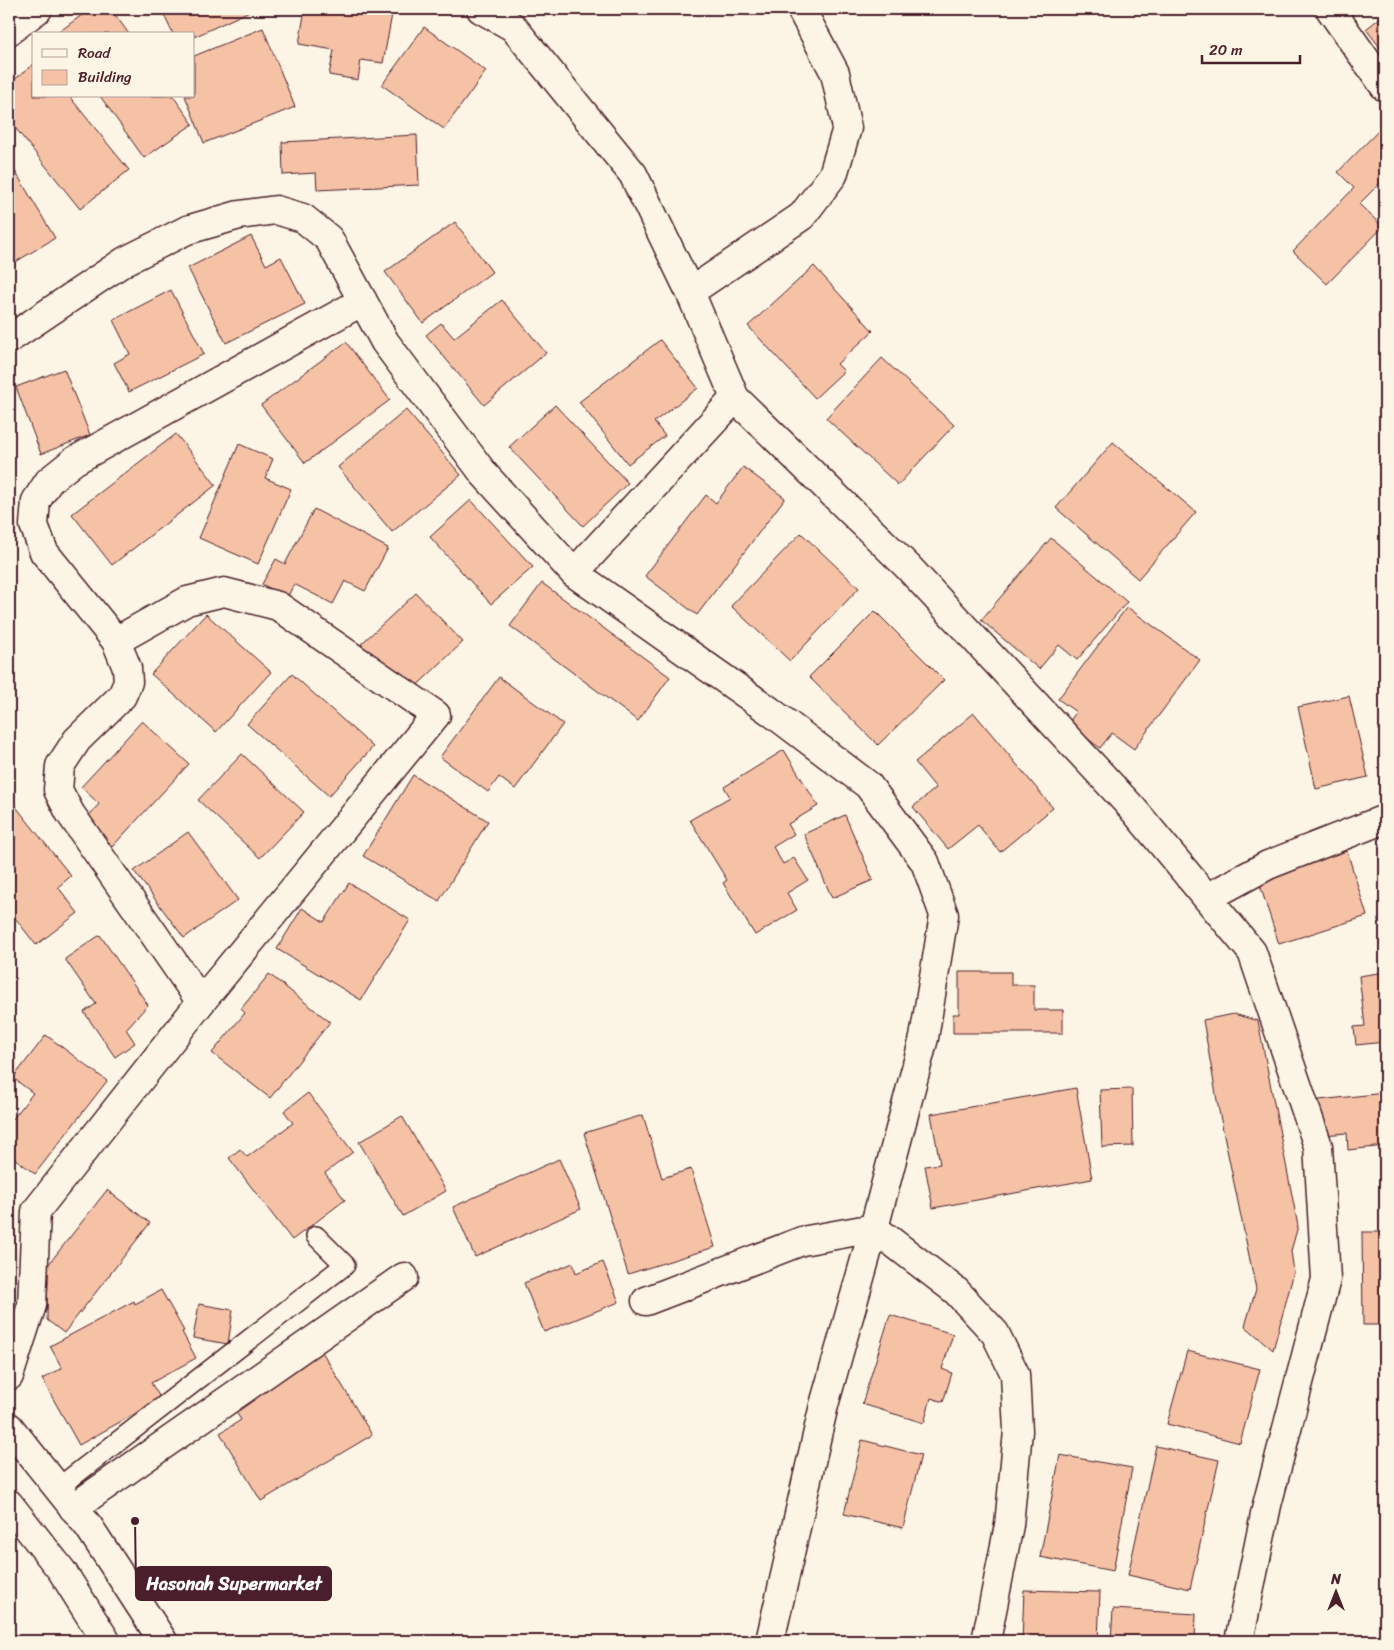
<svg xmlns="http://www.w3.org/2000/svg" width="1394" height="1650" font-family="Sriracha,sans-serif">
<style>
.building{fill:#f5c2a6;stroke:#4a1f2b}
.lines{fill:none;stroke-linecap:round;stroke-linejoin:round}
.service-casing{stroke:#4a1f2b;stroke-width:22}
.minor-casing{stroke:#4a1f2b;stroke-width:31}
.secondary-casing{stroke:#4a1f2b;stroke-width:31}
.service{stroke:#fcf5e5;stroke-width:19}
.minor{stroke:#fcf5e5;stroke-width:28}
.secondary{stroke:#fcf5e5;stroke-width:28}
.leader{fill:none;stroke:#4a1f2b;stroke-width:2}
.callout-dot{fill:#4a1f2b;stroke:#fcf5e5;stroke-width:2}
.callout{fill:#4a1f2b;stroke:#4a1f2b;stroke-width:2}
.callout-label{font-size:18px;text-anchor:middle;font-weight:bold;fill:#fff}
</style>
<rect width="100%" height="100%" fill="#fcf5e5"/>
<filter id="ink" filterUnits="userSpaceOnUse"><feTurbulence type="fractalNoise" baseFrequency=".02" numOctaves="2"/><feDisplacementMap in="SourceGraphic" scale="10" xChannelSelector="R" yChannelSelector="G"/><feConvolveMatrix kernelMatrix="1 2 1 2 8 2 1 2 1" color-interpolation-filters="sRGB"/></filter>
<g filter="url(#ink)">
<path class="building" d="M90,9H111L129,34H56Z
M161,9H254L194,37V34H173Z
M305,9H393L383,63L361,60L358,80L329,75L334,50L299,44Z
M1385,14V54L1366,29Z
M424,27L486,71L444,129L382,85Z
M263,28L295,107L204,143L185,96H194V56Z
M34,64V96H69L129,170L80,209L9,120V84Z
M100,96H173L193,124L144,158Z
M1385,124V178L1359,204L1383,227L1327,284L1293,251L1354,188L1338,172Z
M417,135L419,185L317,190L316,173L283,175L282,142Z
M9,161L55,238L9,266Z
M455,222L492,272L423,323L385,272Z
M251,236L266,265L281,257L305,304L226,343L188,268Z
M814,266L873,331L837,364L844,371L815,398L748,326Z
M171,290L204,354L129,392L114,363L130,354L113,320Z
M502,300L546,353L484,405L426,335L441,323L454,338Z
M1385,311V325L1378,317Z
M660,340L698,388L654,422L665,436L628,464L579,402Z
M346,342L390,400L305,463L261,405Z
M882,358L954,425L898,485L826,418Z
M64,369L90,435L41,454L16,387Z
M555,405L628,483L583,526L509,447Z
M406,410L461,475L392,532L338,467Z
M176,434L216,485L112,565L72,514Z
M1113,442L1196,512L1138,579L1056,508Z
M239,444L273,459L265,478L291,489L258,564L199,538Z
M743,467L785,498L697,615L645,576L706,495L716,503Z
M471,500L533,567L491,604L430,537Z
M314,509L388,548L365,591L345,581L333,604L294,584L287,598L262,584L276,559L285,564Z
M801,533L859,588L790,661L731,606Z
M1051,538L1127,602L1077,660L1059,645L1039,669L981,620Z
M542,583L670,677L638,721L510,626Z
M416,593L463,642L408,694L361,644Z
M1127,607L1200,660L1134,749L1112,733L1100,748L1068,724L1076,712L1058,699Z
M875,611L944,680L878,745L809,677Z
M206,614L271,672L216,732L151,674Z
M292,674L373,747L329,796L247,724Z
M499,677L563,724L515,789L499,777L488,792L440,757Z
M1349,696L1368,777L1316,789L1298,707Z
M974,713L1053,808L1000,852L978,825L948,849L913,807L936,788L915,762Z
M142,721L189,764L112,847L84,821L99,804L81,787Z
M784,750L818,806L788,824L794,834L773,847L783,864L794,858L808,880L787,893L797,910L755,935L723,883L727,880L690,820L730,797L724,787Z
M242,754L304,812L260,858L198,800Z
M413,775L488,821L439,901L363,856Z
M9,798L71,876L58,887L78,913L36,945L9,910Z
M845,815L873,880L832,898L804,834Z
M188,832L238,900L184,938L134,871Z
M1347,851L1367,916L1279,944L1258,879Z
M349,883L410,920L361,1000L277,949L302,908L324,922Z
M100,935L148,1005L126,1029L135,1043L115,1057L84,1012L96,1004L65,959Z
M959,972H1011V985H1034V1010H1063V1033H953V1014H959Z
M1385,972V1042L1356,1045L1354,1027L1365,1026L1359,976Z
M269,974L330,1022L270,1098L212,1053L245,1013L241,1009Z
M1234,1014L1258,1021L1298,1226L1291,1251L1294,1272L1273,1350L1245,1326L1256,1289L1218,1106L1203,1020Z
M46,1035L107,1081L35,1174L9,1154V1124L33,1093L13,1078Z
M1076,1088L1092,1179L933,1208L925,1166L940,1164L931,1114Z
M1132,1089L1133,1146L1102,1147L1100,1090Z
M308,1093L353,1152L325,1173L345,1200L292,1240L229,1158L240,1149L247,1157L293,1123L284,1111Z
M1385,1093V1146L1348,1150L1347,1133L1323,1135L1319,1100Z
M643,1115L662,1178L691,1169L715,1247L628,1274L584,1133Z
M402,1116L446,1191L403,1216L359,1142Z
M559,1159L581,1209L475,1257L453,1207Z
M107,1190L150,1223L64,1333L47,1320L48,1265Z
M1362,1232H1385V1325H1363Z
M603,1262L619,1302L544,1332L524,1283L573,1263L576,1273Z
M161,1290L184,1331L182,1332L196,1358L151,1383L161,1399L79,1445L42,1379L62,1368L50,1346L134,1301L135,1304Z
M199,1304L233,1310L228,1344L193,1338Z
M890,1315L953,1334L942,1369L952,1373L943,1402L931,1398L924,1423L862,1404Z
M321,1350L372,1435L261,1501L220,1433L241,1420L231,1404Z
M1187,1351L1260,1369L1240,1443L1167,1424Z
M862,1440L921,1455L903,1528L844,1514Z
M1156,1446L1219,1460L1190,1589L1128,1575Z
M1060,1455L1132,1468L1113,1571L1040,1557Z
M1024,1590L1100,1592L1098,1641H1022Z
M1113,1609L1196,1614L1195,1641H1111Z"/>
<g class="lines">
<defs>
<path id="service" d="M58,1488L345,1265L316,1236"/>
<path id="minor" d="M481,9L513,27L633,174L690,292L735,398L908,567L1133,809L1252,952L1318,1146L1326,1279L1267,1505L1239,1641
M1330,9L1385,87
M9,31L38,9
M690,292L802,216L833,175L847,128L835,73L801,9
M9,339L125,261L187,230L239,215L276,210L303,218L329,239L385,342L484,474L574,573L770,711L868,785L925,862L944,915L924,1038L874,1228L824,1405L770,1641
M574,573L735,398
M1207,898L1268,865L1385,819
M201,1002L70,813L58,790L60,766L77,740L122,696L128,682L127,668L116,641L44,552L34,525L36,501L49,481L74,461L363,301
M646,1301L802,1241L874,1228L956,1291L995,1333L1015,1374L1018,1431L1009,1525L986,1641
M9,1376L32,1305L36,1211L201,1002L436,715L278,606L224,592L187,601L116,641
M73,1508L404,1277"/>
<path id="secondary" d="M9,1427L89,1527L163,1641
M9,1504L62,1571L106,1641"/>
</defs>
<use href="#service" class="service-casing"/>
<use href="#minor" class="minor-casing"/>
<use href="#secondary" class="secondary-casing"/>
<use href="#service" class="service"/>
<use href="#minor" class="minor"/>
<use href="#secondary" class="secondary"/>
</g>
</g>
<path class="leader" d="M135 1521L136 1584"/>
<circle class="callout-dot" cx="135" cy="1521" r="5"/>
<rect class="callout" x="136" y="1567" width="195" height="33" rx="5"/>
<g class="callout-label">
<text x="234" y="1590">Hasonah Supermarket</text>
</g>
<rect width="1394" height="1650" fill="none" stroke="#fcf5e5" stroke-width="30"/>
<rect x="15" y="15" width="1364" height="1620" fill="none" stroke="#4a1f2b" stroke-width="2" filter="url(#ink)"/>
<rect x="32" y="32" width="162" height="65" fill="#fcf5e5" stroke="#b59f9b"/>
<rect x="42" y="49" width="25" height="8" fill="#fcf5e5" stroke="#b59f9b"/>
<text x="78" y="58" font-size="15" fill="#4a1f2b">Road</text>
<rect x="42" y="70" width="25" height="15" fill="#f5c2a6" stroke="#b59f9b"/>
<text x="78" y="82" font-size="15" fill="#4a1f2b">Building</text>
<g transform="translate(1336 1592)" stroke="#fcf5e5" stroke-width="4" paint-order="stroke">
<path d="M0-4L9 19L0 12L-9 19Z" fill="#4a1f2b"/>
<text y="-8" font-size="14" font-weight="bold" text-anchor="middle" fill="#4a1f2b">N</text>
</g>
<path d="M1202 55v8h98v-8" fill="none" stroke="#4a1f2b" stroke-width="2.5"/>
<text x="1209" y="55" font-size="15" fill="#4a1f2b" stroke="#fcf5e5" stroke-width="4" paint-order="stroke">20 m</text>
</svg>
